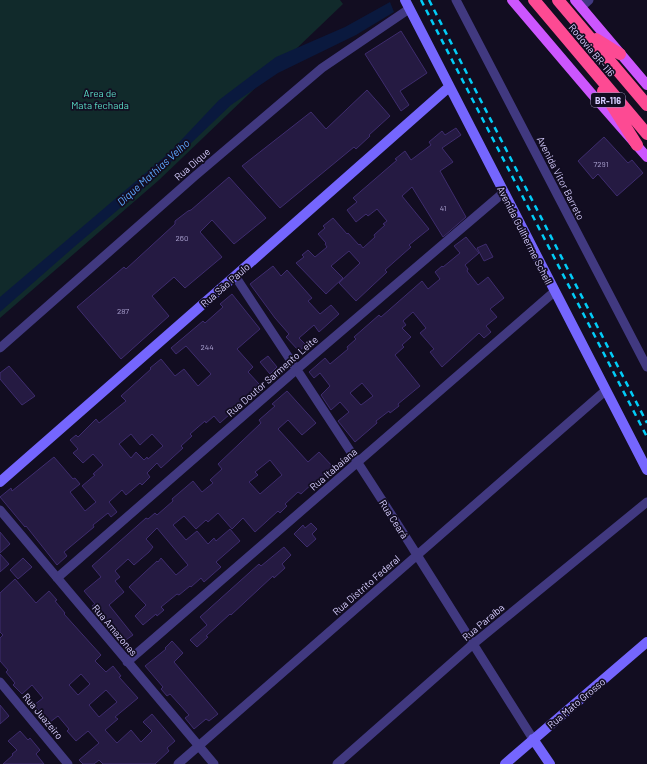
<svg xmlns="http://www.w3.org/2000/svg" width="647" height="764" font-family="Barlow,sans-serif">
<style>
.green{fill:#112a2b}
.water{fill:#0a193e}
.building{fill:#251a42;stroke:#3e2c6e;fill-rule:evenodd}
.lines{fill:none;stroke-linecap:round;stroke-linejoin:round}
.street{stroke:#413980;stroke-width:9}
.secondary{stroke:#7566fe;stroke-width:10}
.primary{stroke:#cc56fe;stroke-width:10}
.highway{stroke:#fd4a93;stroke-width:12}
.rail{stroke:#02ccf7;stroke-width:2.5;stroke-dasharray:6 5;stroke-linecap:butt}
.labels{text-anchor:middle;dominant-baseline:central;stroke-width:3.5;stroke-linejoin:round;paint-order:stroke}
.number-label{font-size:8px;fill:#aaa1d0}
.shield{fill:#120d21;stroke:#9c94bc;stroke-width:1}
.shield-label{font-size:9px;font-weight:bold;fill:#d7ceff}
.street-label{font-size:10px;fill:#d7ceff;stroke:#120d21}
.park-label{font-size:10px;fill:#5bdec7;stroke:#120d21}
.water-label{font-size:11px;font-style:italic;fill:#5da7fe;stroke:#120d21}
</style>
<rect width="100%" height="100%" fill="#120d21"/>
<path class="green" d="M0,0H340L343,4L159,180L0,318Z"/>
<path class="water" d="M390,2L394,12L356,35L278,73L231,105L145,187L74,247L0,312V297L169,153L219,100L276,57L345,27Z"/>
<path class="building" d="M401,31L427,73L400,91L409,105L401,111L365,54Z
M367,90L390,116L369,135L370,136L356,149L354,147L280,208L242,166L311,112L326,129Z
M456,128L461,135L442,148L453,162L440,171L466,217L443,237L412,187L402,196L429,229L409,245L411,247L385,270L387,272L356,301L339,283L360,263L349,251L331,266L343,278L326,294L296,263L304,257L302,255L308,250L315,257L327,247L325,244L326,243L318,234L325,228L323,226L333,218L347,234L348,233L359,245L360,244L363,248L375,237L374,235L385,225L383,224L387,221L377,209L368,216L366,214L356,222L347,210L357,202L353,198L397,160L395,159L405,151L411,160L431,145L429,142L442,131L445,135Z
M604,137L628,163L632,160L643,173L617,196L598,174L593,179L578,161Z
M229,177L266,218L234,244L212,220L200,232L222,257L185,288L174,277L152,296L169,316L121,359L77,307L124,267L126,269L175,224V221L188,211L191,210Z
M466,237L479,253L465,265L468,269L467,271L478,285L488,277L504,298L490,309L497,317L486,326L491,332L484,338L479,333L442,367L430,352L434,349L420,333L426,328L413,312L403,321L406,325L402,328L411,337L402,345L404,347L395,355L420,386L398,404L399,406L390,413L389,411L376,421L377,423L355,442L338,421L349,412L340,402L331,410L321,395L330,386L320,373L314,378L309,372L325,358L330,364L348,349L347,347L356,339L354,337L379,315L381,317L422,281L428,289L440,279L435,272L442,266L443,267L460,253L454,246ZM362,383L373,396L361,405L350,393Z
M486,244L493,257L484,261L477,248Z
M273,266L281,276L287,270L312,298L308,301L320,314L331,305L339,314L319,332L314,325L299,338L306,345L299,351L286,337L289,334L275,318L250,284Z
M232,294L260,329L237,349L253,367L248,372L259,384L250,392L252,394L220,423L214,416L206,423L205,421L190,434L192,436L181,446L183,448L161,468L157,463L147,473L150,477L142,485L140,483L126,495L122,490L109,502L117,512L111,517L108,513L93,525L94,527L64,552L67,556L57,565L26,526L25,527L0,497L11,488L12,491L54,457L73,479L75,478L80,484L70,492L85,511L96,502L82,486L95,475L93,474L103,465L93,454L83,463L73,453L78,449L70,440L76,435L78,437L96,419L99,423L126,401L121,396L151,369L150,368L161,359L175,376L184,369L198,386L211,374L186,346L176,354L171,348L203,321L205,323L223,307L220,304ZM131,434L140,445L152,434L163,446L148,459L147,457L144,460L136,452L131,458L119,444Z
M268,356L277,367L270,374L260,362Z
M9,366L35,396L22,405L0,379V373Z
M287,391L316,423L302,435L288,420L278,429L308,462L319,452L334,468L318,484L315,481L301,494L298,492L285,504L287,506L280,513L278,511L255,532L243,518L232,529L218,513L208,522L206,520L196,529L184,516L173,525L186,540L197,531L208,544L214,538L216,541L230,529L240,541L216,562L221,567L204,582L201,578L191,587L190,586L179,595L177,594L161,607L164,610L157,616L156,614L143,625L135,616L146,605L129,587L157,561L158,562L161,558L176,575L188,565L157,528L146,539L153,547L149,552L134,565L128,559L115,571L120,577L115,581L124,592L109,605L133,635L123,642L92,606L95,604L84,591L101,577L92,566L146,518L148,519L155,513L157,515L173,501L172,499L193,481L202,492L213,483L210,480L222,469L218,464L261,423L259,420L275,406L272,404ZM270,460L282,475L260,494L249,482L258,475L255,472Z
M311,523L317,529L312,534L316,539L307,547L294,534L303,525L305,528Z
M0,532L10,544L0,553Z
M284,547L291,555L282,564L285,568L274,578L273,576L231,615L230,614L206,636L208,637L197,647L190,640L207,625L200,617L259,564L261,566Z
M0,554L9,564L0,572Z
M23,558L32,567L18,579L10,570Z
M15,579L36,603L49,591L57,600L55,601L65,613L64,614L101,655L95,661L106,672L113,666L121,676L119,677L138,698L115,717L118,719L105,730L117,743L131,730L141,742L152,731L143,722L152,714L175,741L167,748L169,751L155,764H103L99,760L94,764H83L79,760L99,743L88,731L76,741L67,731L69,729L58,716L50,722L34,705L43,698L32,685L22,694L13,685L15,683L6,672L8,670L0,661V638L3,635L0,632V593ZM81,674L90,684L78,695L69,685ZM106,690L117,702L99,717L89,705Z
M172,641L183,653L174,662L218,714L209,721L206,719L194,729L185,718L189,715L170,694L167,696L161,689L163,687L145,666L166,649L165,648Z
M0,705L9,716L0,724Z
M20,731L28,740L30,738L40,750L36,754L44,764H3L13,755L12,754L17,750L8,741Z"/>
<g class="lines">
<path class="street" d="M456,0L647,367
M581,7L589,0
M235,276C296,369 358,461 417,555C456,616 494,678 533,739
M0,348L195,176L322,68L409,9
M0,510L214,764
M57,578L297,369L503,193
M127,662L554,292
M0,682L68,764
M178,764L605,391
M337,764L472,645L647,502"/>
<path class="secondary" d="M405,0L647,470
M0,482L235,276L449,87
M533,739L550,764
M505,764L647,642"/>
<path class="primary" d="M512,0L591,93L647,157
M575,0L647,85"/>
<path class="highway" d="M534,0L647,134
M558,0L647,105
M596,39L620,54
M603,91L637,145"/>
<path class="rail" d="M421,0L647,437
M429,0L647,423"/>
</g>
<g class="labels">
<g class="number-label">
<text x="601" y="164">7291</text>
<text x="443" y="208">41</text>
<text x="182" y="238">260</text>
<text x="123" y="311">287</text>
<text x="207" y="347">244</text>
</g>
<rect class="shield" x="591" y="93" width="34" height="14" rx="3"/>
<g class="shield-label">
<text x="608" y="100">BR-116</text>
</g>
<g class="street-label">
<text transform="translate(592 50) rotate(50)">Rodovia BR-116</text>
<text transform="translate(192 164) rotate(-41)">Rua Dique</text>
<text transform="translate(561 178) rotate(63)">Avenida Vitor Barreto</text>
<text transform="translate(525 235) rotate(63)">Avenida Guilherme Schell</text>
<text transform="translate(225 285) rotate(-41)">Rua São Paulo</text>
<text transform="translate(272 376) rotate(-41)">Rua Doutor Sarmento Leite</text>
<text transform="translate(333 469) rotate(-41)">Rua Itabaiana</text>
<text transform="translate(394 519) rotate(57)">Rua Ceará</text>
<text transform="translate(366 585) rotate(-41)">Rua Distrito Federal</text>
<text transform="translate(483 622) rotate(-40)">Rua Paraíba</text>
<text transform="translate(115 630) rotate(50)">Rua Amazonas</text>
<text transform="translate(576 703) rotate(-40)">Rua Mato Grosso</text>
<text transform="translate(43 716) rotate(50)">Rua Juazeiro</text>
</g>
<g class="park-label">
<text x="100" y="93">Area de<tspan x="100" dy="12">Mata fechada</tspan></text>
</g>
<g class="water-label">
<text transform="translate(153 172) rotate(-42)">Dique Mathias Velho</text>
</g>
</g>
</svg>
